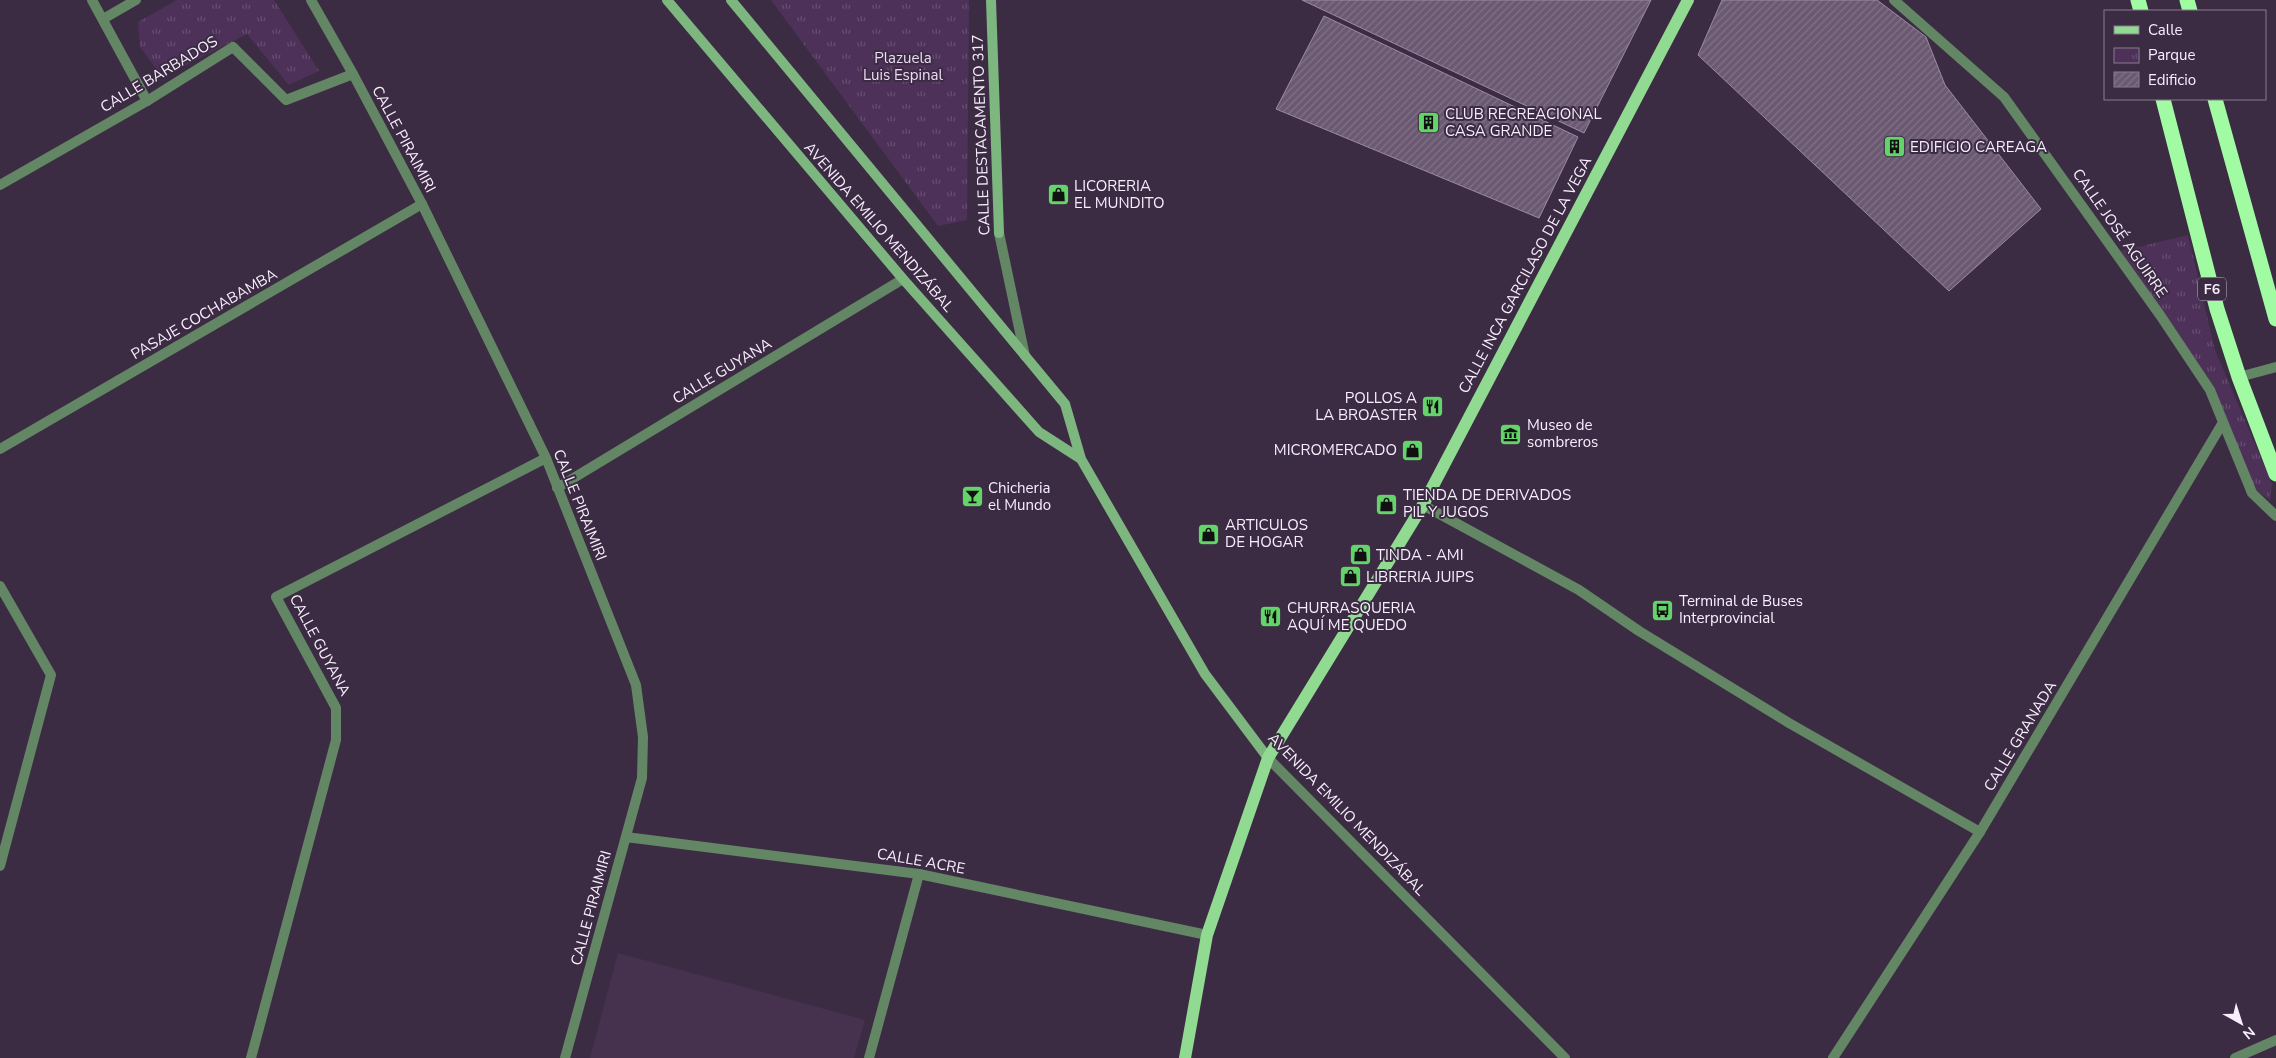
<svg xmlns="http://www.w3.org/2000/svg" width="2276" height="1058" font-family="'Nunito Sans',sans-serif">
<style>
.built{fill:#46324f}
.park{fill:url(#park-tufts)}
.building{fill:url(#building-hatch);stroke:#9d89a5}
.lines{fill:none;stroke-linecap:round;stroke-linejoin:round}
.lane{stroke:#638764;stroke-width:10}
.street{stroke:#638764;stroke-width:10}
.secondary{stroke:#7db67e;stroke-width:10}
.primary{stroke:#90da91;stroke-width:12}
.highway{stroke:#a1fba3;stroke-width:15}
.labels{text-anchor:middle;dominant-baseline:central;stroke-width:4;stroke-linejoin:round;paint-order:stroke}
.shield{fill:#3c2c43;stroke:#c0b4c6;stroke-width:1}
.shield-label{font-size:14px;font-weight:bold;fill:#f9eefe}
.park-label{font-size:15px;fill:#edd8f6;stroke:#3c2c43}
.street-label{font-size:15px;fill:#f9eefe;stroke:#3c2c43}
.poi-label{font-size:15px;fill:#f9eefe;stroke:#3c2c43;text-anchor:start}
</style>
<defs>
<pattern id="park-tufts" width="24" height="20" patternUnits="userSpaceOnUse" patternTransform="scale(1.25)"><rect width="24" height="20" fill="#4d3158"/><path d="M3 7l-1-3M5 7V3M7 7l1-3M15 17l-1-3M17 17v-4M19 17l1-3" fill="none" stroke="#674f71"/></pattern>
<pattern id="building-hatch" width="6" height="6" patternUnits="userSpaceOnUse" patternTransform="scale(1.25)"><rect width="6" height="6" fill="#6b5972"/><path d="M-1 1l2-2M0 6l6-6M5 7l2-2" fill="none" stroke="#817187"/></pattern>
</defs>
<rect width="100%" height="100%" fill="#3c2c43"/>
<path class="built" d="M618,953L865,1020L854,1058H590Z"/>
<path class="park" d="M177,0H274L319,71L289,85L247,34L173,72L157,70L140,47L138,22Z
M771,0H969L967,220L938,226Z
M2188,235L2215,350L2272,484L2270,500L2254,489L2215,395L2121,251Z"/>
<path class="building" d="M1302,0H1651L1584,133Z
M1722,0H1877L1926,37L1945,85L2041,209L1949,291L1698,55Z
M1324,16L1578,137L1539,218L1276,109Z"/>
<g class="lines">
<path class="lane" d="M0,185L147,101L233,47L286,100L353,74
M0,449L422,204
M1423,505L1579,590L1639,631L1789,723L1980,832
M869,1058L919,874"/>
<path class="street" d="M92,0L147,101
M311,0L353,74L422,204L546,458L636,685L643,737L642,778L565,1058
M1894,0L2004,97L2160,315L2210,390L2252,493L2276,516
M103,19L136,0
M999,233L1025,356
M2239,377L2276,367
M557,488L903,279
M0,586L51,675L0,866
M1268,758L1565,1058
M626,837L919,874L1207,935
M251,1058L336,740V708L276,597L546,458
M1833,1058L1980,832L2222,424
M2235,1058L2276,1040"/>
<path class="secondary" d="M667,0L903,279L1039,432L1081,459
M731,0L1065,404L1081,459L1205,674L1268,758
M991,0L999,233"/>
<path class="primary" d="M1185,1058L1207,935L1268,758L1423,505L1688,0"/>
<path class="highway" d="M2138,0L2141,11
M2187,0L2190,11
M2163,99L2217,309L2239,377L2276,474
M2215,99L2276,319"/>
</g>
<defs>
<symbol id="building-square" viewBox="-11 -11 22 22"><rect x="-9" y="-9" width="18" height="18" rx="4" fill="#62d469" stroke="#3c2c43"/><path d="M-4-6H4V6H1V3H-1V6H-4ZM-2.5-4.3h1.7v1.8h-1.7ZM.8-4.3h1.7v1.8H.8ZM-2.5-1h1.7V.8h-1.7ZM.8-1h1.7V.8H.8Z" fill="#111"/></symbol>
<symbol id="shop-square" viewBox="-11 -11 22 22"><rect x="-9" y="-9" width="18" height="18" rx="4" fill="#62d469" stroke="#3c2c43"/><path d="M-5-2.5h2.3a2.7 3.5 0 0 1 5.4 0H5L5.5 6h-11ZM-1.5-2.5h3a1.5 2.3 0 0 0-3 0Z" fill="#111"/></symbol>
<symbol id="restaurant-square" viewBox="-11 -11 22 22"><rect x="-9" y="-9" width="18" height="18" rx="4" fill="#62d469" stroke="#3c2c43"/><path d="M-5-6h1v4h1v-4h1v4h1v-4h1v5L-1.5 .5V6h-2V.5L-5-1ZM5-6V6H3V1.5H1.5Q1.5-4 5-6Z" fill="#111"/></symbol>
<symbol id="museum-square" viewBox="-11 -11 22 22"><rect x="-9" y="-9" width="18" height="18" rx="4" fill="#62d469" stroke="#3c2c43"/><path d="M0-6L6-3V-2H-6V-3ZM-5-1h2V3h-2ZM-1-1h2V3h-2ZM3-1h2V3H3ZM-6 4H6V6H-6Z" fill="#111"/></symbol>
<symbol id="bar-square" viewBox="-11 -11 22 22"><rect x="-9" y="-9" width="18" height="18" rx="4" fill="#62d469" stroke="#3c2c43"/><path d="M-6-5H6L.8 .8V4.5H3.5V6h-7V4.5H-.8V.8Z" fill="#111"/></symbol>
<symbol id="bus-square" viewBox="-11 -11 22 22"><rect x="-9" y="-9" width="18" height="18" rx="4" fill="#62d469" stroke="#3c2c43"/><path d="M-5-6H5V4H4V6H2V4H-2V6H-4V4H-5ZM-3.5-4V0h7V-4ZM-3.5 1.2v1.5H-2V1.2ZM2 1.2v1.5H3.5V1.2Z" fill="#111"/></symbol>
</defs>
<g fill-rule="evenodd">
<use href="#building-square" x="1416" y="110" width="25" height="25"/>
<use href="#building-square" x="1882" y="134" width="25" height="25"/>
<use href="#shop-square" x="1046" y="182" width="25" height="25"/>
<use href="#restaurant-square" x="1420" y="394" width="25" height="25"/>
<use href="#museum-square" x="1498" y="422" width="25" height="25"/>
<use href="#shop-square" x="1400" y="438" width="25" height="25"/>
<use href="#bar-square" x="960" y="484" width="25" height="25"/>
<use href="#shop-square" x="1374" y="492" width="25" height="25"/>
<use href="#shop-square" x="1196" y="522" width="25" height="25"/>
<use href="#shop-square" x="1348" y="542" width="25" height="25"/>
<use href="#shop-square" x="1338" y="564" width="25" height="25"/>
<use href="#bus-square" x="1650" y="598" width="25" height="25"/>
<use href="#restaurant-square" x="1258" y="604" width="25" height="25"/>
</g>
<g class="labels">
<rect class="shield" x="2198" y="277.5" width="28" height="23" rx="4"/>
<g class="shield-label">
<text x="2212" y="289">F6</text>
</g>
<g class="park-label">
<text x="903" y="58">Plazuela<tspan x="903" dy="17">Luis Espinal</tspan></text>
</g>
<g class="street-label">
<text transform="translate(159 74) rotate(-31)">CALLE BARBADOS</text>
<text transform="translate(981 135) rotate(-92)">CALLE DESTACAMENTO 317</text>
<text transform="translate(404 139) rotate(62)">CALLE PIRAIMIRI</text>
<text transform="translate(879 227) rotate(49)">AVENIDA EMILIO MENDIZÁBAL</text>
<text transform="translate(2120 233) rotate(55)">CALLE JOSÉ AGUIRRE</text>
<text transform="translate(1525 275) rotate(-62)">CALLE INCA GARCILASO DE LA VEGA</text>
<text transform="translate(204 314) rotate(-30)">PASAJE COCHABAMBA</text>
<text transform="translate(722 371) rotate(-31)">CALLE GUYANA</text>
<text transform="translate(580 505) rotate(68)">CALLE PIRAIMIRI</text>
<text transform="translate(320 645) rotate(62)">CALLE GUYANA</text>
<text transform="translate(2020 736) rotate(-59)">CALLE GRANADA</text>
<text transform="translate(1347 814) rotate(46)">AVENIDA EMILIO MENDIZÁBAL</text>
<text transform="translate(921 861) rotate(10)">CALLE ACRE</text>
<text transform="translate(591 908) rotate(-75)">CALLE PIRAIMIRI</text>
</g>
<g class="poi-label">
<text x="1445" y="114">CLUB RECREACIONAL<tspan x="1445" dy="17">CASA GRANDE</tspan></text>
<text x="1910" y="147">EDIFICIO CAREAGA</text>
<text x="1074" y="186">LICORERIA<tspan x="1074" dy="17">EL MUNDITO</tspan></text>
<text x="1417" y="398" text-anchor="end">POLLOS A<tspan x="1417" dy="17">LA BROASTER</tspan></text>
<text x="1527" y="425">Museo de<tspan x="1527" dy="17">sombreros</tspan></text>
<text x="1397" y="450" text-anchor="end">MICROMERCADO</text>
<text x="988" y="488">Chicheria<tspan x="988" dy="17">el Mundo</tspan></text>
<text x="1403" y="495">TIENDA DE DERIVADOS<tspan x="1403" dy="17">PIL Y JUGOS</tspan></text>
<text x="1225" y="525">ARTICULOS<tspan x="1225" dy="17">DE HOGAR</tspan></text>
<text x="1376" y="555">TINDA - AMI</text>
<text x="1366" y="577">LIBRERIA JUIPS</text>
<text x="1679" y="601">Terminal de Buses<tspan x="1679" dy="17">Interprovincial</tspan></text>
<text x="1287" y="608">CHURRASQUERIA<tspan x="1287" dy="17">AQUÍ ME QUEDO</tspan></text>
</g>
</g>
<rect x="2104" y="10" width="162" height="90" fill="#3c2c43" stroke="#887a8e"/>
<rect x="2114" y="26" width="25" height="8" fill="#90da91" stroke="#887a8e"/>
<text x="2148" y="35" font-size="15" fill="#f9eefe">Calle</text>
<rect x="2114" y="48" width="25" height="15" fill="url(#park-tufts)" stroke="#887a8e"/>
<text x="2148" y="60" font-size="15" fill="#f9eefe">Parque</text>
<rect x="2114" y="72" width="25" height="15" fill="url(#building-hatch)" stroke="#887a8e"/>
<text x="2148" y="85" font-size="15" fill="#f9eefe">Edificio</text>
<g transform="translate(2241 1023) rotate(141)" stroke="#3c2c43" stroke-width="4" paint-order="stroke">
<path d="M0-4L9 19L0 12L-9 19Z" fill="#f9eefe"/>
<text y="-8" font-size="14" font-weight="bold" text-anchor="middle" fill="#f9eefe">N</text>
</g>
</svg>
